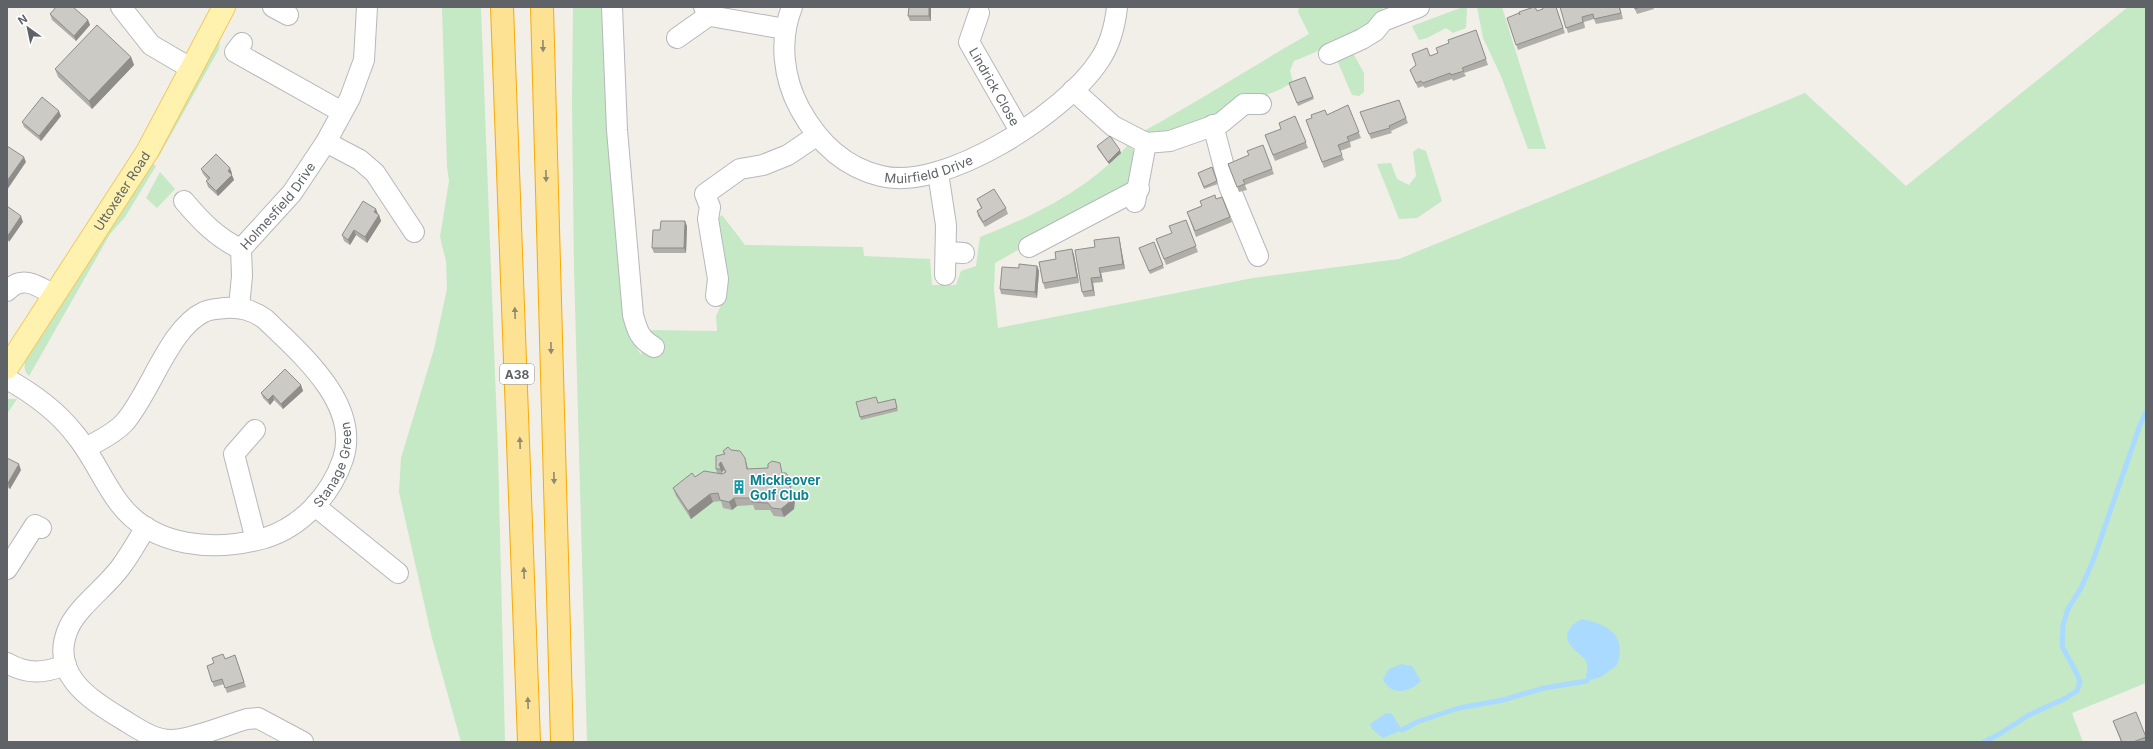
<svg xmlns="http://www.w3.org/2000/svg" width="2153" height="749" font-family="Inter,sans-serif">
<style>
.green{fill:#c5e8c5}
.water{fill:#aadaff}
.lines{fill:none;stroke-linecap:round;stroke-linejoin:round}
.stream{stroke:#aadaff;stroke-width:5}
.minor-casing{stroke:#b5b8bc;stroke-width:22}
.major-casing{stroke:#f2c960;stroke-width:24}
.highway-casing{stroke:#f9ab00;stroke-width:24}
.minor{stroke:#fff;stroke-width:20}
.major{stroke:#fff2af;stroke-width:22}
.highway{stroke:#fde293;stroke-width:22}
.wall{fill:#afaea9;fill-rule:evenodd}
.shaded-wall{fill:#8f8d8a}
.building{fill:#cccac5;stroke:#8f8d8a}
.oneway{fill:#8e8975}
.labels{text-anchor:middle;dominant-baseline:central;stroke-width:3;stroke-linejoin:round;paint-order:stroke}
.shield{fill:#fff;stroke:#8f9295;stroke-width:1}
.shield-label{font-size:12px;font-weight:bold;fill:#5f6368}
.street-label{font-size:13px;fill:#5f6368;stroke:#fff}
.culture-label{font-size:13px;font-weight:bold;fill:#0d838f;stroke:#fff;text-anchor:start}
</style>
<rect width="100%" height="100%" fill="#f1efe8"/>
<path class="green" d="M442,7H481L498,452L505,742H461L432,638L399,492L401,458L434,349L447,289L446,261L440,237L449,181L447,167Z
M573,7H605L616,227L632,340L641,355L643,330L717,331L716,316L727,293L713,223L722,215L745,245L863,247L864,256L930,259L932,285H956L961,271L976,266L980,237C1034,216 1089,189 1128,145L1136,153L1128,188L995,263L994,290L998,328L1253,278L1399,259L1805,93L1906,186L2128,7H2146V683L2072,713L2083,742H587L574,269L572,105Z
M1299,7H1382L1384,11L1381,19L1335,44L1294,61L1290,71L1293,82C1280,90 1267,96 1252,98L1249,94L1243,95L1213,116L1167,137L1142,132C1199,101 1253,66 1309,34L1298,12Z
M1463,7H1467L1466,28L1453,33L1446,28L1427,38L1419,40L1412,26Z
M1477,7H1502L1546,149H1528L1501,76L1483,38Z
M220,38L219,49L158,158L154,152Z
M1353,53L1364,73V92L1359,96L1352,95L1337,60Z
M1418,148L1426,151L1442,201L1417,218L1399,219L1377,164L1391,163L1397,179L1409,185L1416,176L1413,152Z
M150,162L156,166L125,217L110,234L29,376C20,368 27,356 30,347Z
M160,172L175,189L157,208L146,198Z
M7,399H17L7,414Z"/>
<path class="water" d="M1582,619C1609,625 1627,635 1617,665L1601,677L1587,681C1584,674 1590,668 1586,661C1584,657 1580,655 1577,652C1562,640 1565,627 1582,619Z
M1402,664L1412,666L1421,681C1410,692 1391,697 1383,679L1389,669Z
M1386,713L1392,714L1402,730L1383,738L1372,729L1370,724Z"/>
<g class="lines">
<path class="stream" d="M1402,730L1417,722L1459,708L1503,700L1544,688L1587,681
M1984,742L2001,733L2029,715L2066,698L2077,691L2080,682L2077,674L2062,646L2063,625L2068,609L2081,588L2093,561L2140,425L2146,412"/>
<defs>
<g id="minor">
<path d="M121,7L151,45L192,69"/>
<path d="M273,7L288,15"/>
<path d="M612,7L617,130L633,315C637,329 639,339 654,347"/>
<path d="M704,7L716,17L785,29"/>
<path id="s1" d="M792,7C779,40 783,78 800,109C818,142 843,167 881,176C944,192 1065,113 1099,61C1110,45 1115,26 1117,7"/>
<path id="s2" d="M979,13L969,42L1020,131"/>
<path d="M677,38L711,14"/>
<path d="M242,43L235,52L342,112"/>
<path d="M1329,54L1362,39L1375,31L1383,21L1419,7"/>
<path d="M1073,90L1113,126L1146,143L1170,141L1221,123L1244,104H1261"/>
<path d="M1213,125L1229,186L1258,256"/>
<path d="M326,142L360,160L375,173L414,232"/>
<path d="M938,173L946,225L945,275"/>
<path d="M184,201C201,221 217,238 241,249"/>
<path d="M1135,202L1146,143"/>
<path d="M1029,247L1139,189"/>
<path d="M946,252L964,253"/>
<path d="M7,291C22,274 38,286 54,295"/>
<path d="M716,296L718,279L708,219L710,207L705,194L740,169L763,165L788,155L816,136"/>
<path id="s3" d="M239,307L242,276L241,249L292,193L326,142L350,98L364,60L367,7"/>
<path id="s4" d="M7,379C32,393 56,410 74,433C92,454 102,480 119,503C153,548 215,552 265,538C301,527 331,495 343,459C361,404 300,353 265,319C252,310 241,307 225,308C218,309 210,309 204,312C169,328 150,394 124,423C114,434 98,441 86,448"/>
<path d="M255,430L234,454L256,540"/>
<path d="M315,506L398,573"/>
<path d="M146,527C138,540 130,555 120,568C106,587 79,606 69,627C48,673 89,699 122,719C137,728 153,740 171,740C191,740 226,725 247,719L258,718L303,742"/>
<path d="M7,569L35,525L41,528"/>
<path d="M7,663C28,675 44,673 66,665"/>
</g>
<g id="major">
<path id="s5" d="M7,368L147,152L224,7"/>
</g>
<path id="highway" d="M502,7L529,742
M542,7L562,742"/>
</defs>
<use href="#minor" class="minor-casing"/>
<use href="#major" class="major-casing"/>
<use href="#highway" class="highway-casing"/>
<use href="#minor" class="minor"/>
<use href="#major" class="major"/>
<use href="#highway" class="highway"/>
</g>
<path class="wall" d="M909,7H931V21H910L908,16Z
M1556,7L1565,33L1518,50L1507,18Z
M1560,7H1620L1623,19L1596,24L1594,19L1584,22L1585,28L1568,33Z
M1634,7H1653L1654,9L1637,14Z
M50,14L88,20L90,25L76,41L52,20Z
M1476,30L1488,65L1464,73L1466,76L1453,81L1452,79L1425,88L1423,86L1418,88L1410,70L1430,56L1438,53L1449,43Z
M131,57L134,65L92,109L58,77L55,69Z
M1305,77L1314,99L1298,106L1289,83Z
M1399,100L1408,123L1391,131L1392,133L1371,139L1360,112Z
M1348,105L1361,138L1350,142L1351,147L1340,151L1344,160L1324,168L1306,120L1327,115Z
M61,116L41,141L24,127L22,122Z
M1295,116L1308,148L1275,161L1265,135L1281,129Z
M1263,145L1274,174L1245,185L1247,190L1239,192L1228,164L1249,155Z
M1097,146L1121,153L1109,164L1098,149Z
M1212,167L1218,184L1204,189L1198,173Z
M201,169L232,173L231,174L234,180L218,196L208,187L206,181L208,180L203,174Z
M1222,197L1232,222L1196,237L1187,212Z
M977,199L1006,208L1008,214L985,227L978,216L977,211L981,208Z
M378,215H379L381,221L367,243L356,235L350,245L344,241L342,235Z
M1186,220L1198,252L1166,265L1156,239L1172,233Z
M687,226L686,253H654L652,248L660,230Z
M1120,242L1125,269L1101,273L1103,282L1093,283L1095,296L1084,297L1082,292L1095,247Z
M1154,242L1164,268L1150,274L1139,248Z
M1072,249L1074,255L1079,283L1045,289L1043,283L1056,259Z
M1037,266L1039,271L1037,298L1001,294L1000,289L1019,268Z
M301,385L303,391L283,409L274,400L270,405L263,398L261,393Z
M895,399L898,411L861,420L860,417L878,403Z
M731,450L745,458L748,469L783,473L792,484L791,488L795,500L794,509L784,517L774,516L770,510H755L753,505L737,506L732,510L723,508L721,501L713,502L691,519L676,496L673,488L695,477L717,473L716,469L724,455L723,451ZM724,470L725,473L722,474V472Z
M7,458L21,470L10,489L7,487Z
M235,655L246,687L227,693L224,684L214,687L207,666Z
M2113,721L2146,735V742H2121Z"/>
<path class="shaded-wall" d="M929,7H931V21L929,16Z
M88,20L90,25L76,41L74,36Z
M131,57L134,65L92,109L89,101Z
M59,111L61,116L41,141L39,136Z
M1120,150L1121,153L1109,164L1108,162Z
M24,157L26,162L7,190V181Z
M230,168L232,173L230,176L228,171Z
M232,175L234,180L218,196L216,191Z
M376,209L378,214L374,212Z
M379,215L381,221L367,243L365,237Z
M21,216L23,222L9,242L7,237Z
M685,221L687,226L686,253L684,248Z
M354,230L356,235L350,245L348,240Z
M1119,237L1120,242L1125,269L1123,264Z
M1072,249L1074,255L1079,283L1077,277Z
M1037,266L1039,271L1037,298L1035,292Z
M1099,268L1101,273L1103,282L1101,277Z
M1091,278L1093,283L1095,296L1093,290Z
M301,385L303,391L283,409L281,404Z
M273,395L274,400L270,405L268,400Z
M745,458L747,466L750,477L747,469Z
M721,462L724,470L722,472L723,477L719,464Z
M19,464L21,470L10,489L8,483Z
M789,477L792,484L790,490L787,482Z
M793,492L795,500L794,509L784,517L781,509Z
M710,494L713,502L691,519L688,511Z
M734,498L737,506L732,510L729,502Z"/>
<path class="building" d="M56,7H73L88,20L74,36L50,14Z
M909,7H929V16H908Z
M1534,7H1535L1537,11L1543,9L1542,7H1556L1563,28L1516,45L1507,18L1519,13L1520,15L1519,12Z
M1560,7H1619L1621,13L1594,19L1593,14L1582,17L1583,22L1566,28Z
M1634,7H1640L1635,9Z
M97,25L131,57L89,101L55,69Z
M1476,30L1486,59L1462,68L1464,71L1451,75L1450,73L1423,83L1421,81L1416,83L1410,70L1416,65L1412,54L1427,48L1430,56L1438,53L1436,48L1449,43L1448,40Z
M1305,77L1313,97L1297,103L1289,83Z
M42,97L59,111L39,136L22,122Z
M1399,100L1406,118L1389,126L1390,128L1369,134L1360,112Z
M1348,105L1359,132L1347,137L1349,141L1338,145L1342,155L1322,162L1306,120L1312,118L1311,115L1325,110L1327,115Z
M1295,116L1306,142L1273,155L1265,135L1281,129L1279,123Z
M1110,136L1120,150L1108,162L1097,146Z
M1263,145L1272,169L1243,180L1245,184L1237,187L1228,164L1249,155L1247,151Z
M7,146L24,157L7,181Z
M216,154L230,168L228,171L232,175L216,191L206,181L210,178L201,169Z
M1212,167L1217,181L1204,187L1198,173Z
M994,189L1006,208L983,222L977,211L982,208L977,199Z
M1215,195L1216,199L1222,197L1230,217L1195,231L1187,212L1202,206L1200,201Z
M363,201L376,209L374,212L379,215L365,237L354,230L348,240L342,235Z
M7,206L21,216L7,237Z
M1186,220L1196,246L1164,259L1156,239L1172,233L1169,226Z
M661,221H685L684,248H652L653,230H660Z
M1119,237L1123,264L1099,268L1101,277L1091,278L1093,290L1082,292L1075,250L1095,247L1094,240Z
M1154,242L1163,265L1149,271L1139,248Z
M1072,249L1077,277L1043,283L1039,262L1056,259L1055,252Z
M1019,264L1037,266L1035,292L1000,289L1002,267L1019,268Z
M285,369L301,385L281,404L273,395L268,400L261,393Z
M876,397L878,403L895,399L897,408L860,417L856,402Z
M728,447L731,450L740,451L745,458L747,469L768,468V464L772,461L780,463L782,473H786L789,477L787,482L793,492L791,501L781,509L772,508L768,503L752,502V498H734L729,502L720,500L718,493L710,494L688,511L673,488L692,473L695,477L704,471L722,474L726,472L721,462L719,464L721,469H716V456L725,454L723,451Z
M7,458L19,464L8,483H7Z
M223,654L225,659L235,655L244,682L225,688L222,679L212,682L207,666L214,663L212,658Z
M2136,712L2146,737L2133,742H2122L2113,721Z"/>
<defs><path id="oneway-solid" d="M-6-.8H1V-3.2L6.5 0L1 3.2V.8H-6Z"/></defs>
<g class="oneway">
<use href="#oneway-solid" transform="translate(543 46) rotate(89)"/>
<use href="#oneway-solid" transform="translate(546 176) rotate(89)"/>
<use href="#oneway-solid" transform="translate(515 313) rotate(-92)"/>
<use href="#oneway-solid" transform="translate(551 348) rotate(89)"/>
<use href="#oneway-solid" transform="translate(520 443) rotate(-92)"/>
<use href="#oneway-solid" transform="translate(554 478) rotate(89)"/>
<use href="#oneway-solid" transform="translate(524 573) rotate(-92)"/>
<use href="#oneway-solid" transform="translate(528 703) rotate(-92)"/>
</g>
<defs>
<symbol id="building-bare" viewBox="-9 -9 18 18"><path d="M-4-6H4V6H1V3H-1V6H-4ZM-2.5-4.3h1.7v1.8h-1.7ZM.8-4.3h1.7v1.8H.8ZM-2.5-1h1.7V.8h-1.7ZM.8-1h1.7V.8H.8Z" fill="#0f9aa8" stroke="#fff" stroke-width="2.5" paint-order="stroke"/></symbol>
</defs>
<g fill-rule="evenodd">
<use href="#building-bare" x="729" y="477" width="20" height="20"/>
</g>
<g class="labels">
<rect class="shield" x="500" y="364" width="34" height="20" rx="3"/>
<g class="shield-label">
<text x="517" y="374">A38</text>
</g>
<g class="street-label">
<text stroke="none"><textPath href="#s2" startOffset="82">Lindrick Close</textPath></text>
<text stroke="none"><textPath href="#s1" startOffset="263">Muirfield Drive</textPath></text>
<text stroke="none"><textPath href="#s5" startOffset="211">Uttoxeter Road</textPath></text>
<text stroke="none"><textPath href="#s3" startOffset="115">Holmesfield Drive</textPath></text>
<text stroke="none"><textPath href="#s4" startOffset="436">Stanage Green</textPath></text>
</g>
<g class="culture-label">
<text x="750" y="480">Mickleover<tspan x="750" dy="15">Golf Club</tspan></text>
</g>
</g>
<rect width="2153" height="749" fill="none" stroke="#5f6368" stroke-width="16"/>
<g transform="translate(28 28) rotate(327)" stroke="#ffffff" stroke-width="3" paint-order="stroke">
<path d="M0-3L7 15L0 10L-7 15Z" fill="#5f6368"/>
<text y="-6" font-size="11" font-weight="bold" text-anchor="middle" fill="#5f6368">N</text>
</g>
</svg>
